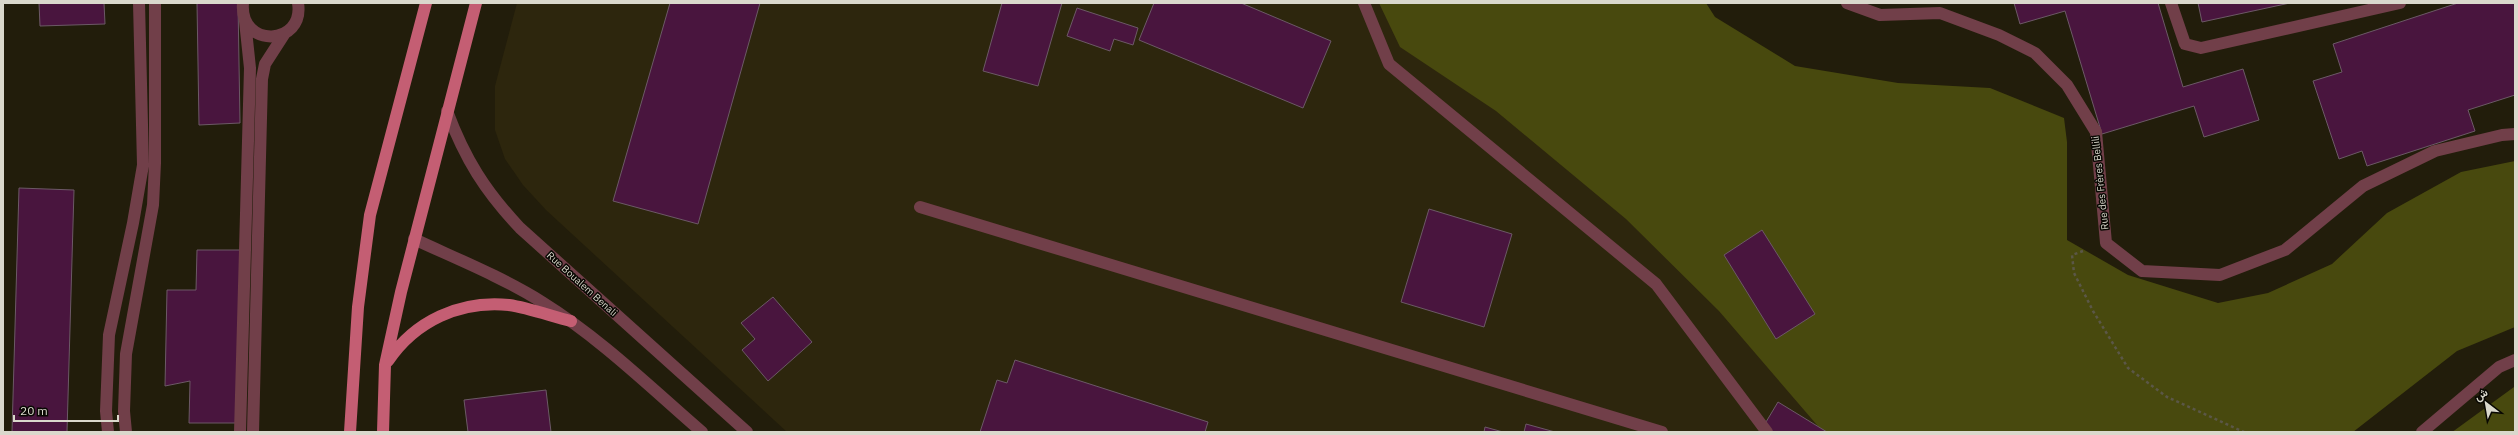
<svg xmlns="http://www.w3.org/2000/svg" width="2518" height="435" font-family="'IBM Plex Sans',Vazirmatn,sans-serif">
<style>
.built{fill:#2d260d}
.green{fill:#48490e}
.building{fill:#49153e;stroke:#6c5966}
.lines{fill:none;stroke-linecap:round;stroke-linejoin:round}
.path{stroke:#5b5747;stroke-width:2.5;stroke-dasharray:3 3;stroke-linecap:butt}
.minor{stroke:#713f49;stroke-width:12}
.major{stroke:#c45e73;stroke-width:12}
.labels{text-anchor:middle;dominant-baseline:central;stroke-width:3;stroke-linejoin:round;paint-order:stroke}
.street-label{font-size:10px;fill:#dad8cc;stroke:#090803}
</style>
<rect width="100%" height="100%" fill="#221d0b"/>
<path class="built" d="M517,3H1658L1854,432H787L546,210L523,185L505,159L495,130V86Z"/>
<path class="green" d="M1379,3H1706L1715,17L1795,66L1898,83L1990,88L2064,118L2067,142V240L2128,275L2218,303L2268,293L2332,264L2387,213L2461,172L2515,161V327L2457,351L2353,432H1823L1719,311L1626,219L1496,111L1400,47Z
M2514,387L2515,432H2452L2455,430Z"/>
<path class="building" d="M39,3H104L105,24L40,26Z
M197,3H238L240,123L199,125Z
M670,3H760L698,224L613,201Z
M1002,3H1062L1038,86L983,71Z
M1154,3H1241L1331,41L1303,108L1139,40Z
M2014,3H2158L2183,87L2243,69L2259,120L2204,137L2194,106L2102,134L2065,11L2020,24Z
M2198,3H2290L2202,22Z
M2458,3H2515V95L2468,110L2475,131L2367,166L2362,151L2339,159L2313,81L2342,72L2333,44Z
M1077,8L1138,28L1133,45L1114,39L1110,51L1067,36Z
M19,188L74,190L67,432H12Z
M1429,209L1512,234L1484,327L1401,302Z
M1762,230L1815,314L1776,339L1724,255Z
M197,250H242L238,423H189L190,381L165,386L167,290H196Z
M773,297L812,342L768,381L742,350L755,339L741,323Z
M1015,360L1208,422L1205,432H980L997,380L1007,383Z
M546,390L551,432H468L464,400Z
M1778,402L1827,432H1760Z
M1526,424L1555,432H1524Z
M1485,427L1503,432H1484Z"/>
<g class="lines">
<path class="path" d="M2083,251L2072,255L2074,273L2093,311L2128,368L2167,397L2244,432"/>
<path class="minor" d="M243,3C239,49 305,46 298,3
M1364,3L1389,64L1656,284L1767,432
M1847,3L1880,15L1940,13L1999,35L2035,53L2067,85L2096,132L2106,243L2142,271L2220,275L2285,250L2363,186L2435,151L2502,135L2515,134
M2171,3L2185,44L2201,48L2400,3
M447,111C465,159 485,191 520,228L747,432
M920,207L1662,432
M414,239C457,259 502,277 542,302C600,338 650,387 702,432
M108,432L106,411L109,335L133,223L143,165L139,3
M126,432L124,411L126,354L153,205L155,163V3
M240,432L250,68L245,21
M253,432L262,79L265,64L285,33
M2422,432L2499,367L2515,360"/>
<path class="major" d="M388,361C415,321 460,300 509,305C529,308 551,316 571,321
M350,432L358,307L370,215L426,3
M383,432L385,365L401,292L476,3"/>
</g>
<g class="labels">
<g class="street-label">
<text transform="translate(2100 183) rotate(-96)">Rue des Frères Bellili</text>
<text transform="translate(582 284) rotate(42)">Rue Boualem Benali</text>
</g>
</g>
<rect width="2518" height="435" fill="none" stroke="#dad8cc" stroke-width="8"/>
<g transform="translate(2486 403) rotate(329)" stroke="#090803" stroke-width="3" paint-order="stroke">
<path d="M0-3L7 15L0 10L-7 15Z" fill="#dad8cc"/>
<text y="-6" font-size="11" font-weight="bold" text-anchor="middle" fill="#dad8cc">ش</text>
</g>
<path d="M14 415v6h104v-6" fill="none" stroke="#dad8cc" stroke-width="2"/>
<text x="20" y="415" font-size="12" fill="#dad8cc" stroke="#090803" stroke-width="3" paint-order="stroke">20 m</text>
</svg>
